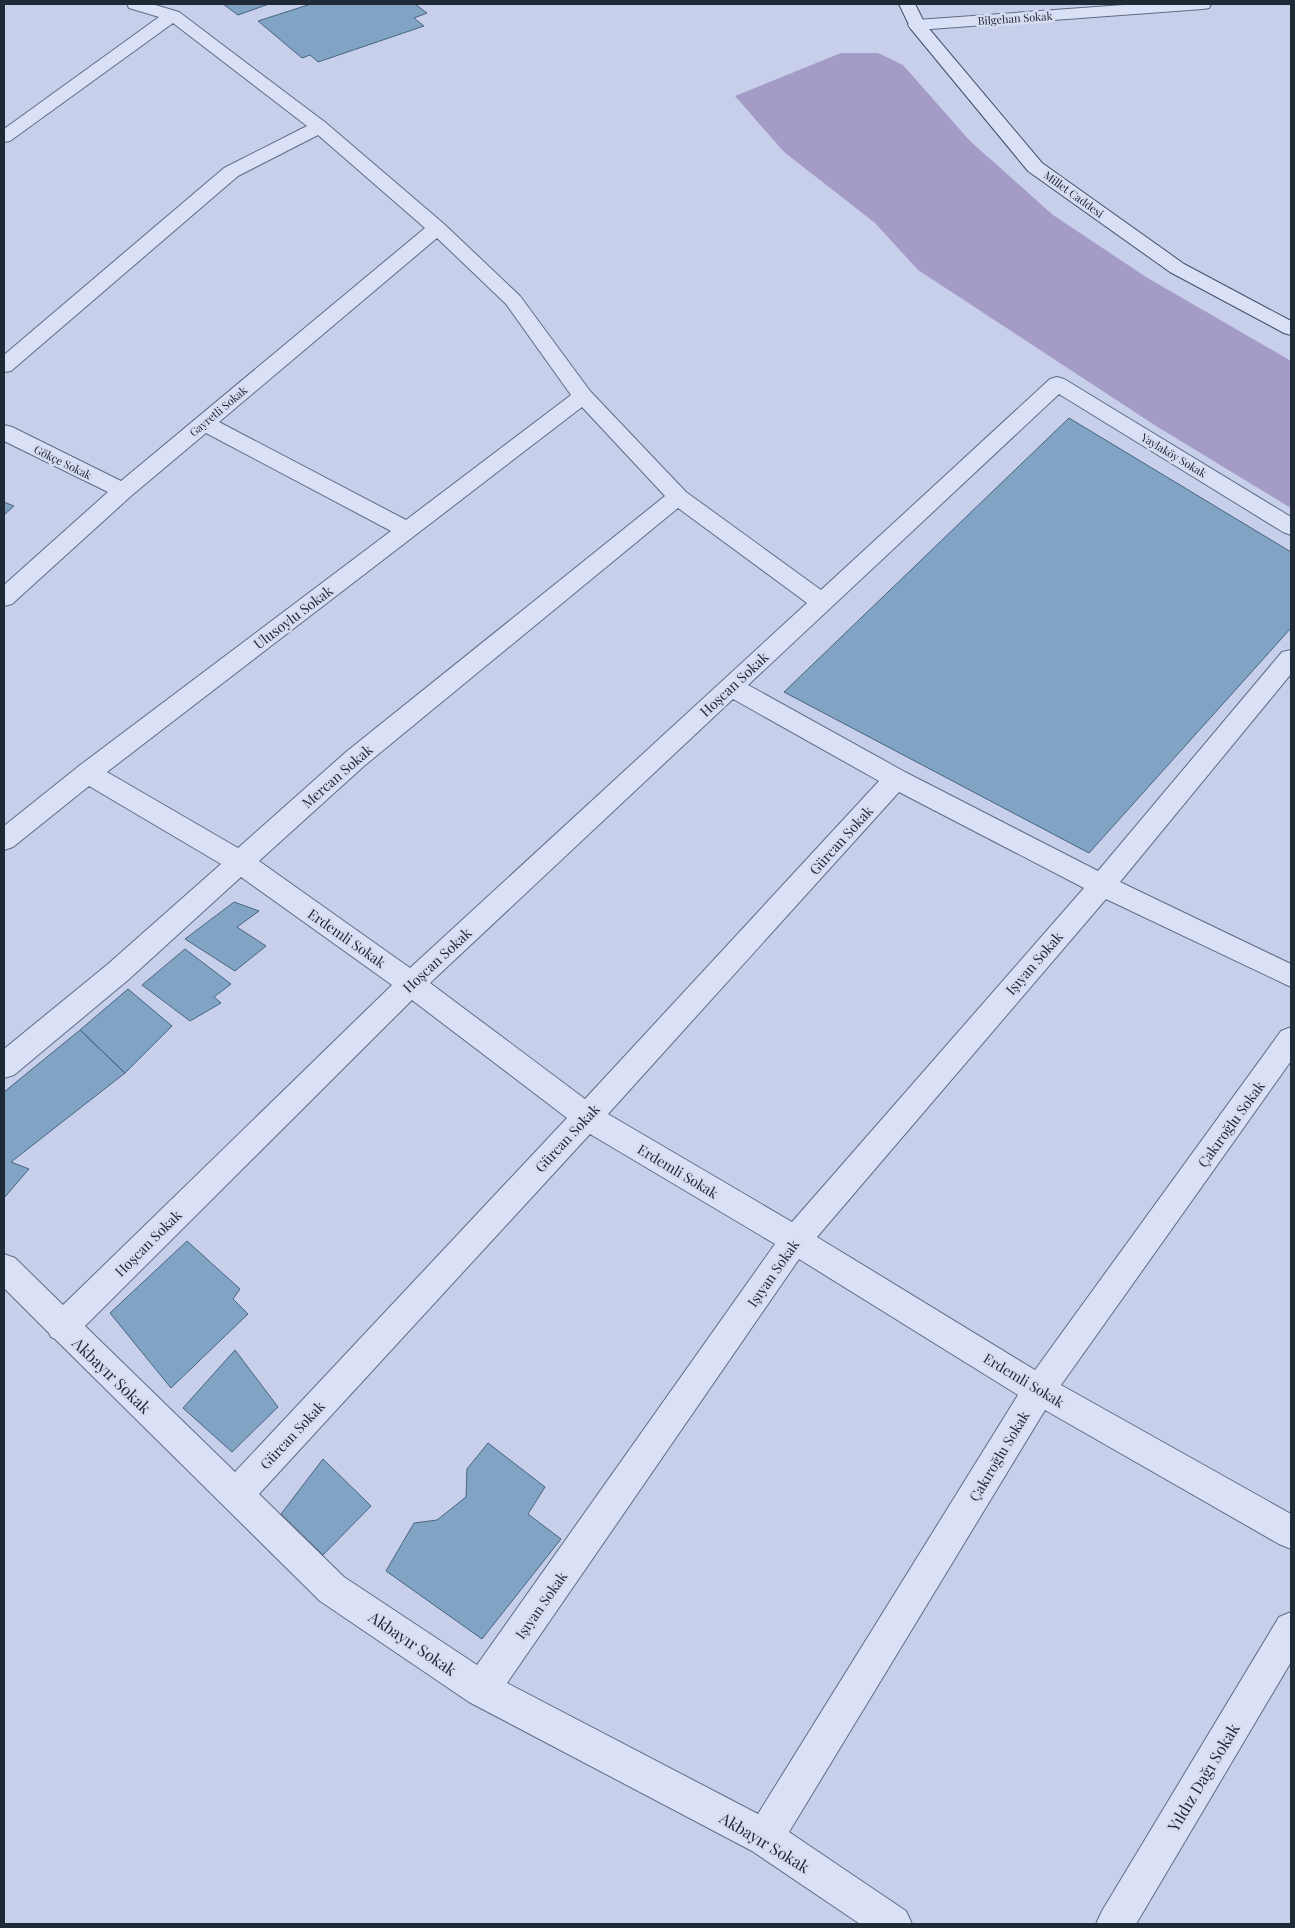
<svg xmlns="http://www.w3.org/2000/svg" width="1295" height="1928" font-family="'Playfair Display',serif">
<style>
.green{fill:#a49cc7}
.building{fill:#81a3c4;stroke:#476580}
.lines{fill:none;stroke-linecap:round;stroke-linejoin:round}
.street-casing{stroke:#5e6d84;stroke-width:2}
.secondary-casing{stroke:#415066;stroke-width:2}
.street{fill:#dae0f5;fill-rule:evenodd}
.secondary{fill:#dae0f5;fill-rule:evenodd}
.labels{text-anchor:middle;dominant-baseline:central;stroke-width:5;stroke-linejoin:round;paint-order:stroke}
.far-street-label{font-size:11px;fill:#202a36;stroke:#d6dcf2}
.street-label{font-size:14px;fill:#202a36;stroke:#d6dcf2}
.near-street-label{font-size:16px;fill:#202a36;stroke:#d6dcf2}
</style>
<rect width="100%" height="100%" fill="#c7cfea"/>
<path class="green" d="M841,53H878L903,65L970,141L1053,215L1146,277L1291,361V508L1156,426L918,270L875,223L784,152L735,96Z"/>
<path class="building" d="M223,4H269L238,15Z
M311,4H415L427,13L414,18L424,26L318,62L310,55L302,58L258,21Z
M1069,418L1291,552V628L1089,853L784,692Z
M4,502L14,506L4,515Z
M234,902L259,911L237,927L266,946L235,971L185,939Z
M185,949L231,984L214,997L221,1003L190,1021L142,985Z
M128,989L172,1026L125,1073L80,1030Z
M80,1030L125,1073L11,1162L29,1169L4,1198V1092Z
M187,1241L240,1289L233,1299L248,1314L171,1388L110,1313Z
M235,1350L278,1407L232,1452L183,1408Z
M488,1443L545,1487L528,1514L561,1539L482,1639L386,1571L414,1523L437,1520L466,1497L467,1469Z
M323,1459L371,1506L323,1555L281,1514Z"/>
<g class="lines">
<defs>
<path id="street" d="M127,4H152L179,12L326,123L444,224L520,296L590,391L686,492L821,590L1050,379L1057,377L1064,379L1291,517V535L1283,532L1059,394L748,685L905,772L1098,871L1282,652L1291,650V674L1120,882L1291,964V987L1106,899L817,1237L1035,1370L1281,1031L1291,1027V1061L1061,1385L1291,1514V1549L1279,1544L1045,1410L789,1832L906,1911L912,1924H860L752,1851L469,1702L320,1601L55,1339L51,1337L49,1333L4,1288V1254L15,1258L63,1305L392,985L241,877L128,980L14,1075L4,1078V1049L108,964L221,864L89,786L13,847L4,850V826L79,766L391,531L206,433L131,496L12,604L4,606V585L108,492L4,441V425L12,427L121,481L425,228L318,135L238,176L11,371L4,372V355L224,168L307,126L173,23L10,141L4,142V129L159,17L129,8ZM437,238L506,304L571,395L406,520L219,422ZM582,407L665,496L346,752L238,848L107,772ZM678,508L807,603L410,968L259,861L364,766ZM733,699L879,781L585,1099L430,983ZM899,792L1084,888L792,1222L608,1114ZM412,1000L567,1118L235,1472L85,1326ZM590,1134L775,1244L477,1665L344,1577L259,1494ZM799,1259L1018,1395L758,1814L507,1683Z
M1137,4H1211L1209,8L1203,9L917,30L911,29L908,25L911,21L917,20Z
M1291,1612V1662L1136,1924H1096L1102,1911L1279,1617Z"/>
<path id="secondary" d="M899,4H915L925,24L1042,163L1184,264L1291,321V335L1284,333L1170,272L1028,171L911,29Z"/>
</defs>
<use href="#street" class="street-casing"/>
<use href="#secondary" class="secondary-casing"/>
<use href="#street" class="street"/>
<use href="#secondary" class="secondary"/>
</g>
<g class="labels">
<g class="far-street-label">
<text transform="translate(1015 18) rotate(-4)">Bilgehan Sokak</text>
<text transform="translate(1074 194) rotate(36)">Millet Caddesi</text>
<text transform="translate(218 411) rotate(-40)">Gayretli Sokak</text>
<text transform="translate(1174 455) rotate(31)">Yaylaköy Sokak</text>
<text transform="translate(63 462) rotate(26)">Gökçe Sokak</text>
</g>
<g class="street-label">
<text transform="translate(293 617) rotate(-37)">Ulusoylu Sokak</text>
<text transform="translate(734 684) rotate(-43)">Hoşcan Sokak</text>
<text transform="translate(337 776) rotate(-41)">Mercan Sokak</text>
<text transform="translate(841 840) rotate(-48)">Gürcan Sokak</text>
<text transform="translate(347 938) rotate(35)">Erdemli Sokak</text>
<text transform="translate(437 960) rotate(-43)">Hoşcan Sokak</text>
<text transform="translate(1034 963) rotate(-49)">Işıyan Sokak</text>
<text transform="translate(1231 1124) rotate(-54)">Çakıroğlu Sokak</text>
<text transform="translate(567 1138) rotate(-47)">Gürcan Sokak</text>
<text transform="translate(678 1171) rotate(31)">Erdemli Sokak</text>
<text transform="translate(148 1243) rotate(-45)">Hoşcan Sokak</text>
<text transform="translate(773 1273) rotate(-55)">Işıyan Sokak</text>
<text transform="translate(1024 1380) rotate(31)">Erdemli Sokak</text>
<text transform="translate(292 1435) rotate(-47)">Gürcan Sokak</text>
<text transform="translate(999 1456) rotate(-59)">Çakıroğlu Sokak</text>
<text transform="translate(541 1605) rotate(-55)">Işıyan Sokak</text>
</g>
<g class="near-street-label">
<text transform="translate(112 1375) rotate(44)">Akbayır Sokak</text>
<text transform="translate(413 1643) rotate(34)">Akbayır Sokak</text>
<text transform="translate(1203 1777) rotate(-59)">Yıldız Dağı Sokak</text>
<text transform="translate(765 1842) rotate(31)">Akbayır Sokak</text>
</g>
</g>
<rect width="1295" height="1928" fill="none" stroke="#202a36" stroke-width="10"/>
</svg>
